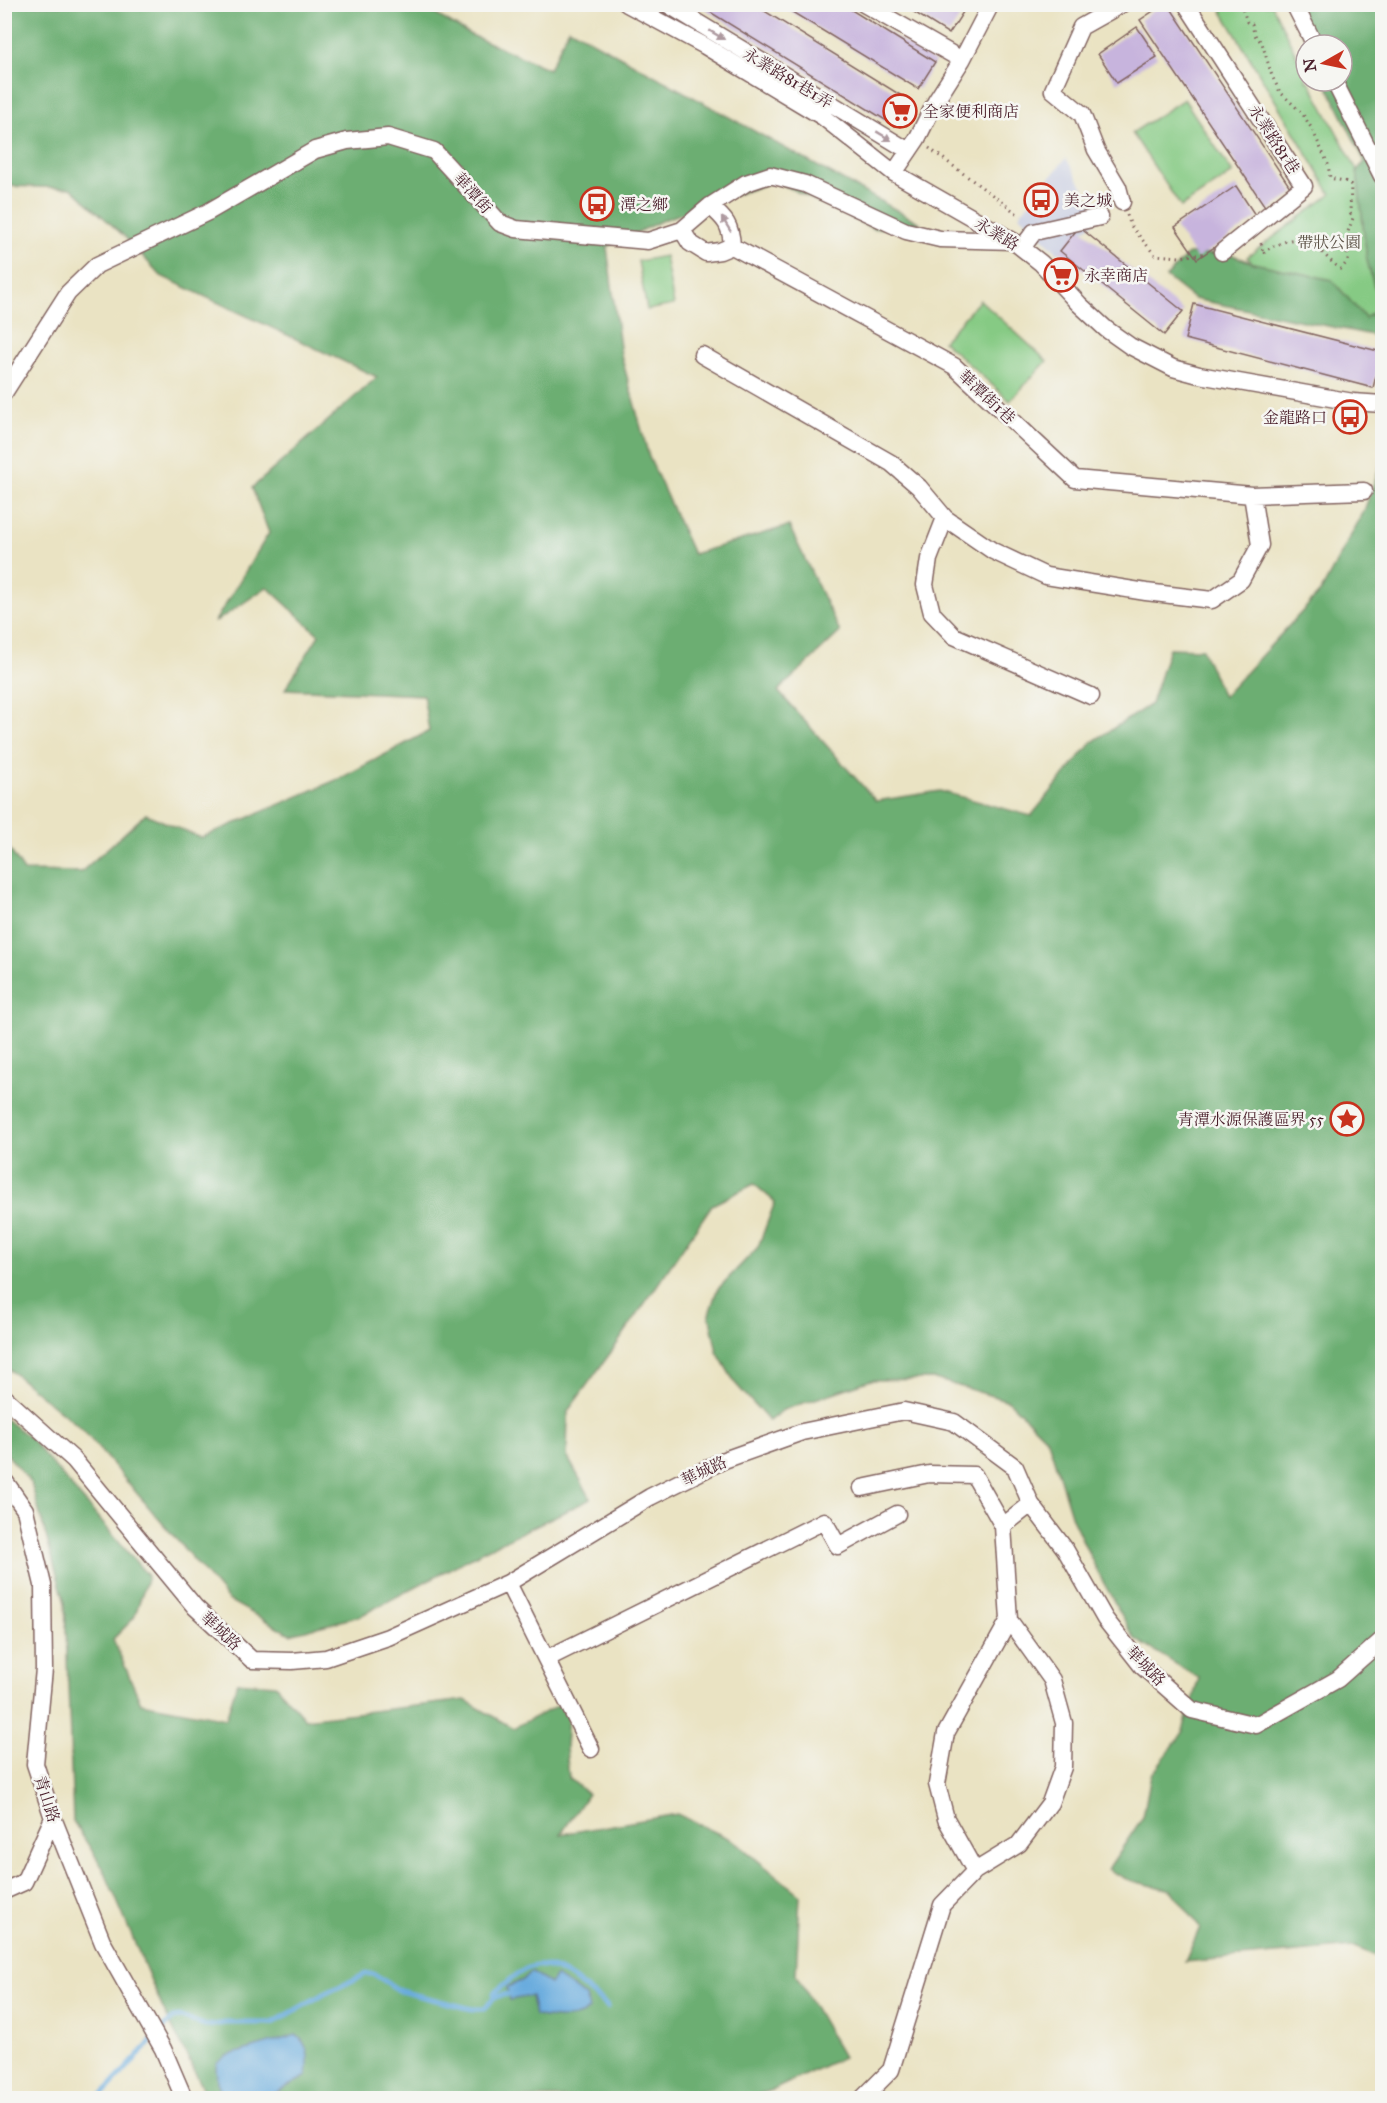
<svg xmlns="http://www.w3.org/2000/svg" width="1387" height="2103" font-family="'IM FELL Great Primer','Noto Serif TC',serif">
<style>
.industrial{fill:#bdc3de}
.green{fill:#86ca84;stroke:#687458;stroke-width:1.5}
.forest{fill:#6cae72;stroke:#5b664e;stroke-width:1.5}
.water{fill:#69acde;stroke:#5a6684;stroke-width:1.5}
.lines{fill:none;stroke-linecap:round;stroke-linejoin:round}
.stream{stroke:#69acde;stroke-width:5}
.building{fill:#c7b4dd}
.minor-casing{stroke:#826460;stroke-width:19}
.path{stroke:#826460;stroke-width:3;stroke-dasharray:1.5 4.5;stroke-linecap:butt}
.minor{stroke:#fff;stroke-width:16}
.oneway{fill:#ae9aa0}
.labels{text-anchor:middle;dominant-baseline:central;stroke-width:5;stroke-linejoin:round;paint-order:stroke}
.street-label{font-size:16px;fill:#4a1f2b;stroke:#f6f6f2}
.poi-label{font-size:16px;fill:#4a1f2b;stroke:#f6f6f2;text-anchor:start}
.park-label{font-size:16px;fill:#5c5246;stroke:#f6f6f2}
</style>
<rect width="100%" height="100%" fill="#f6f6f2"/>
<filter id="ink" filterUnits="userSpaceOnUse"><feTurbulence type="fractalNoise" baseFrequency=".0167" numOctaves="2"/><feDisplacementMap in="SourceGraphic" scale="12" xChannelSelector="R" yChannelSelector="G"/><feConvolveMatrix kernelMatrix="1 2 1 2 8 2 1 2 1" color-interpolation-filters="sRGB"/></filter>
<filter id="wash" filterUnits="userSpaceOnUse"><feTurbulence type="fractalNoise" baseFrequency=".008" numOctaves="4" result="noise"/><feDisplacementMap in="SourceGraphic" scale="24" xChannelSelector="R" yChannelSelector="G"/><feGaussianBlur stdDeviation="1.35" result="paint"/><feColorMatrix in="noise" values="0 0 0 0 0 0 0 0 0 0 0 0 0 0 0 0 0 1.4 0 .05"/><feComposite in="paint" operator="in"/></filter>
<g filter="url(#wash)">
<rect width="100%" height="100%" fill="#eae3c3"/>
<path class="industrial" d="M1066,158L1100,217L1058,253L1019,215Z"/>
<path class="green" d="M1218,5H1272L1306,75V81H1309L1357,170L1367,260L1380,308L1365,318L1332,280L1253,263L1247,257L1331,194Z
M1184,99L1233,173L1181,207L1132,133Z
M665,256L674,305L647,310L638,261Z
M980,300L1047,361L1010,401L943,341Z"/>
<path class="forest" d="M5,5H420L469,34L549,69L569,28L920,223L874,229L775,181L663,220L607,247L621,355L649,457L693,554L789,526L840,632L778,691L876,801L940,791L1031,816L1092,742L1151,704L1169,648L1202,649L1223,697L1321,591L1364,511L1382,460V1958L1354,1947L1185,1962L1200,1927L1171,1890L1128,1880L1108,1869L1143,1817L1151,1775L1182,1734L1199,1678L1135,1639L1097,1571L1072,1518L1048,1440L1009,1401L935,1379L871,1380L783,1410L769,1421L735,1383L717,1352L709,1314L717,1290L758,1247L775,1202L754,1184L712,1205L617,1344L568,1411L567,1456L591,1499L489,1548L360,1616L290,1634L228,1600L82,1429L5,1366L4,841L24,871L81,872L146,814L201,838L343,777L429,731L423,695L285,689L319,635L267,587L214,623L269,533L252,488L377,377L161,276L124,236L71,188L5,186Z
M1291,5H1382V337L1194,299L1166,277L1188,254H1230L1253,263L1332,280L1365,318L1380,308L1367,260L1357,170L1365,162L1325,81H1342V45H1308Z
M4,1418L30,1438L148,1576L134,1618L113,1639L141,1703L226,1719L237,1682L275,1685L305,1719L465,1700L513,1728L569,1700L566,1748L569,1778L588,1794L561,1834L677,1814L734,1841L800,1895L796,1975L843,2057L775,2089L747,2098H208L163,2009L103,1868L73,1821L65,1603L31,1483L5,1452Z"/>
<path class="water" d="M531,1972L550,1984L556,1976L586,1997L589,2009C578,2023 551,2017 535,2016L531,1996L509,2000L507,1987L523,1980Z
M296,2035C310,2044 309,2061 307,2076L266,2098H224L217,2082L216,2064L226,2056Z"/>
<g class="lines">
<path class="stream" d="M494,1997V1993C505,1985 516,1973 528,1968C554,1956 590,1993 608,2007
M99,2098L173,2018L181,2017L207,2026L226,2023H273L320,1996L366,1974H374L400,1991L472,2009H485L494,1997L508,1994"/>
</g>
<g id="blocks">
<path class="building" d="M697,4H753L910,101L895,126Z
M779,4H842L935,62L918,89Z
M901,4H958L965,9L949,34Z
M1164,4H1168L1294,193L1268,211L1140,20Z
M1137,27L1157,57L1117,83L1098,54Z
M1236,186L1257,218L1197,259L1175,227Z
M1079,227L1183,311L1164,335L1060,251Z
M1194,304L1382,352L1373,388L1185,339Z"/>
</g>
</g>
<g filter="url(#ink)">
<use href="#blocks" fill-opacity="0" stroke="#826460" stroke-width="1.5"/>
<g class="lines">
<defs>
<path id="minor" d="M627,4L705,46L823,117L894,173L1013,241L1041,263L1079,304L1106,329L1130,346L1173,368L1199,375L1353,402L1382,404
M667,4L909,151
M864,4L962,60
M1122,4L1081,27L1053,90L1082,114L1096,150L1118,187L1122,202
M1186,4L1304,186L1222,252
M1294,4L1315,45
M1334,81L1382,176
M894,173L917,139L936,101L962,60L991,4
M710,206C725,219 731,225 732,246
M682,230L690,243L706,253L720,251L732,246
M732,246L954,366L1075,479L1252,495L1364,491
M1022,248L1034,232L1100,217
M702,355L891,463L919,487L945,518L993,551L1046,576L1146,592L1212,600L1241,580L1260,545L1252,495
M4,393L68,293L97,265L208,212L315,150L347,141L388,137L434,151L500,223L516,229L648,241L682,230L710,206L746,183L770,175L805,184L906,231L940,239L1013,241
M945,518L929,559L925,585L932,613L954,636L1091,696
M4,1397L74,1460L195,1607L252,1660L292,1661L326,1658L388,1637L508,1583L650,1497L724,1460L802,1432L904,1411L954,1422L1015,1467L1031,1504L1065,1549L1105,1619L1142,1666L1192,1710L1256,1725L1338,1679L1382,1640
M4,1480L25,1510L43,1585L44,1669L35,1764L53,1818L103,1943L163,2049L184,2098
M862,1488L929,1474L974,1475L1003,1526
M508,1583L591,1749
M546,1659L824,1521L838,1546L897,1514
M975,1871L1019,1844L1050,1803L1063,1767L1064,1723L1052,1680L1009,1620
M4,1891L24,1882L53,1818
M863,2098L891,2070L942,1905L975,1871L946,1819L937,1784L946,1733L1009,1620L1003,1526L1031,1504"/>
</defs>
<use href="#minor" class="minor-casing"/>
<path class="path" d="M1241,4L1247,22L1252,24L1254,34L1262,43L1272,76L1280,92L1302,113L1312,129L1328,164L1330,178L1348,182L1351,185L1350,213L1353,218L1346,237L1348,261L1341,269C1322,257 1311,231 1284,242C1275,246 1270,246 1263,254L1261,242
M929,148L1019,215
M1127,215L1131,226L1155,255L1180,257L1207,253"/>
<use href="#minor" class="minor"/>
</g>
<defs><path id="oneway-solid" d="M-6-.8H1V-3.2L6.5 0L1 3.2V.8H-6Z" transform="scale(1.5)"/></defs>
<g class="oneway">
<use href="#oneway-solid" transform="translate(717 35) rotate(31)"/>
<use href="#oneway-solid" transform="translate(884 136) rotate(31)"/>
<use href="#oneway-solid" transform="translate(726 224) rotate(-122)"/>
</g>
</g>
<defs>
<symbol id="supermarket-ring" viewBox="-11 -11 22 22"><circle r="9.5" fill="#f6f6f2" stroke="#c8321e" stroke-width="1.5"/><path d="M-6-5.5h2.5l.6 2H6L4.5 2H-2.5L-4.4-4H-6ZM-1.5 3.2a1.3 1.3 0 1 0 .1 0ZM3 3.2a1.3 1.3 0 1 0 .1 0Z" fill="#c8321e"/></symbol>
<symbol id="bus-ring" viewBox="-11 -11 22 22"><circle r="9.5" fill="#f6f6f2" stroke="#c8321e" stroke-width="1.5"/><path d="M-5-6H5V4H4V6H2V4H-2V6H-4V4H-5ZM-3.5-4V0h7V-4ZM-3.5 1.2v1.5H-2V1.2ZM2 1.2v1.5H3.5V1.2Z" fill="#c8321e"/></symbol>
<symbol id="sight-ring" viewBox="-11 -11 22 22"><circle r="9.5" fill="#f6f6f2" stroke="#c8321e" stroke-width="1.5"/><path d="M0-6L1.8-2.2L6-1.7L2.9 1.2L3.7 5.4L0 3.3L-3.7 5.4L-2.9 1.2L-6-1.7L-1.8-2.2Z" fill="#c8321e"/></symbol>
</defs>
<g fill-rule="evenodd">
<use href="#supermarket-ring" x="881" y="92" width="38" height="38"/>
<use href="#bus-ring" x="1022" y="181" width="38" height="38"/>
<use href="#bus-ring" x="578" y="185" width="38" height="38"/>
<use href="#supermarket-ring" x="1042" y="256" width="38" height="38"/>
<use href="#bus-ring" x="1331" y="398" width="38" height="38"/>
<use href="#sight-ring" x="1328" y="1100" width="38" height="38"/>
</g>
<g class="labels">
<g class="street-label">
<text transform="translate(788 78) rotate(31)">永業路81巷1弄</text>
<text transform="translate(1274 139) rotate(57)">永業路81巷</text>
<text transform="translate(473 193) rotate(48)">華潭街</text>
<text transform="translate(997 234) rotate(31)">永業路</text>
<text transform="translate(987 397) rotate(43)">華潭街1巷</text>
<text transform="translate(704 1471) rotate(-25)">華城路</text>
<text transform="translate(221 1631) rotate(43)">華城路</text>
<text transform="translate(1146 1666) rotate(46)">華城路</text>
<text transform="translate(47 1799) rotate(72)">青山路</text>
</g>
<g class="poi-label">
<text x="923" y="111">全家便利商店</text>
<text x="1064" y="200">美之城</text>
<text x="620" y="204">潭之鄉</text>
<text x="1084" y="275">永幸商店</text>
<text x="1327" y="417" text-anchor="end">金龍路口</text>
<text x="1324" y="1119" text-anchor="end">青潭水源保護區界 55</text>
</g>
<g class="park-label">
<text x="1329" y="242">帶狀公園</text>
</g>
</g>
<rect width="1387" height="2103" fill="none" stroke="#f6f6f2" stroke-width="24"/>
<g transform="translate(1324 63) rotate(261)"><circle r="28" fill="#f6f6f2" stroke="#b1a0a2" stroke-width="1.5"/>
<path d="M0-4.5L10 22L0 15L-10 22Z" fill="#c8321e"/>
<text y="-9" font-size="16" font-weight="bold" text-anchor="middle" fill="#4a1f2b">N</text>
</g>
</svg>
